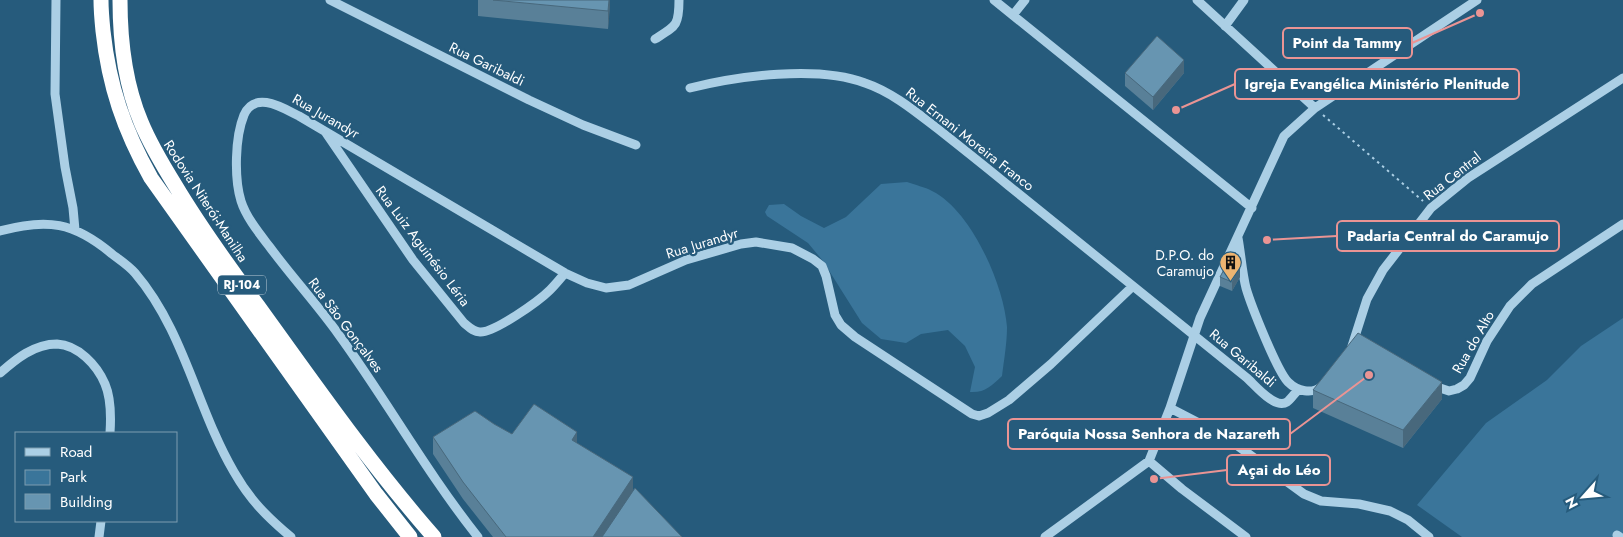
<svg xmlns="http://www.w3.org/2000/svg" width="1623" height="537" font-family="Jost,sans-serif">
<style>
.green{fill:#3a759a}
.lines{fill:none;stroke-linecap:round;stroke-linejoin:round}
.path{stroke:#abcfe5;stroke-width:2;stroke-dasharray:2.5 4;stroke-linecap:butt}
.minor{stroke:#abcfe5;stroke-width:9}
.highway{stroke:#fff;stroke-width:15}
.wall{fill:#598098}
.shaded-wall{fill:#48687c}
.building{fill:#6795b1;stroke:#48687c}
.labels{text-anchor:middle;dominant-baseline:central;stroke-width:4.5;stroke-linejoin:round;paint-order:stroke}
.shield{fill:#265b7c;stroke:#beced8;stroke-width:1}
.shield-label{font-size:12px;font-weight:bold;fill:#fff}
.street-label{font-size:14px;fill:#fff;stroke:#265b7c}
.poi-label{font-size:14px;fill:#fff;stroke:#265b7c;text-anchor:end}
.leader{fill:none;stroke:#ea9494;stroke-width:2}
.callout-dot{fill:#ea9494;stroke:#265b7c;stroke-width:2}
.callout{fill:#265b7c;stroke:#ea9494;stroke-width:2}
.callout-label{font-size:15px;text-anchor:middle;font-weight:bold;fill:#fff}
</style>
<rect width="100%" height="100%" fill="#265b7c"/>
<path class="green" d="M907,182C915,185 925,187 932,191C971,210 1004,285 1007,327C1007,343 1004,360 1002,376C991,386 985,393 970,392L975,367L965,346L948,330L921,334L906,343L881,339L862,323L823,261L808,243L767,216L765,212L769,205L784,204L801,216L824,228L846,217L881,184Z
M1623,318V537H1462L1417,505L1486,423L1547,380L1581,346Z"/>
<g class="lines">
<path class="path" d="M1323,115L1423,201"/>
<path class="minor" d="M56,0L55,94L65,167L73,208L75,230
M330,0L529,100L583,125L636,145
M994,0L1252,208
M1197,0L1315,108
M1013,15L1025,0
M1225,26L1244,0
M655,39C676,26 679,26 679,0
M690,88C739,76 817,65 865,83C892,92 916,112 938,129C962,148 986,167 1009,186C1088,250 1167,314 1247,378C1255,385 1275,410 1287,402C1291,399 1294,394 1298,390
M326,133L413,260L464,323C469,327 473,332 480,332C494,333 539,301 550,290C555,285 560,279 565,273
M0,231C47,218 74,222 112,254C120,260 129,266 135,273C184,330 197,409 234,472C250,500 267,517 291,537
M1238,238C1241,254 1242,272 1246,288C1251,305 1277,371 1288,382C1297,391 1312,395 1322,386
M1352,346L1367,299L1383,270L1431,208L1468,178L1623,78
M0,373C16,359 34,344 57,344C78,345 97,365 105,384C111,398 111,418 110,433
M1431,385L1449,391L1457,389L1464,385L1470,378L1487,341L1510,306L1532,284L1623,224
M1170,408L1224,436L1304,494L1321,501L1359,504L1390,511L1408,520L1429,537
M1149,461L1182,489L1246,537
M1617,535L1620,537
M99,537L101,521
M478,537C427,473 387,401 339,335C317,304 291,276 269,246C259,233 246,217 241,201C234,178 235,137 244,115C255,90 283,108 299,116L565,273L587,283L606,288L629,285L686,260L741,244L756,242L792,248L813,259L822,266L826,276L835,315L841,325L855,337L972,414L979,416L988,413L1009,400L1051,364L1133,286
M1045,537L1149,461L1170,408L1200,318L1284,136L1315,108L1477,0"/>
<path class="highway" d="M101,0C101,10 102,21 103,31C109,86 124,130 151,178L376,494L410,537
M120,0C120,41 125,84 141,122C150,144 162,164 175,185C200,227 229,267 258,306C315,385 370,464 434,537"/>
</g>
<path class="wall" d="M478,0H610L608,29L478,16Z
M1125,73H1184L1153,110L1125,86Z
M1220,277H1240L1232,291L1220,286Z
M1313,390L1442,399L1403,448L1313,408Z
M512,434L577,443L633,491L682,537H493L463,499L433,454V437Z"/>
<path class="shaded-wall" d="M609,0H610V8L608,29V11Z
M1184,60V73L1153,110V97Z
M1240,268V277L1232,291V282Z
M1442,382V399L1403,448V430Z
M577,432V449L572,440Z
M633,477V494L604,537H593Z"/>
<path class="building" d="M493,0H609L608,11Z
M1157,36L1184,60L1153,97L1125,73Z
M1228,262L1240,268L1232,282L1220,277Z
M1358,333L1442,382L1403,430L1313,390Z
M534,404L577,432L572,440L633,477L593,537H506L463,482L433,437L475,411L494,424L512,434Z
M635,488L682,537H602Z"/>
<defs>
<symbol id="building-pin" viewBox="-11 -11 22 30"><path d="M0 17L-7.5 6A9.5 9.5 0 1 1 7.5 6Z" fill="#edb471" stroke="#265b7c"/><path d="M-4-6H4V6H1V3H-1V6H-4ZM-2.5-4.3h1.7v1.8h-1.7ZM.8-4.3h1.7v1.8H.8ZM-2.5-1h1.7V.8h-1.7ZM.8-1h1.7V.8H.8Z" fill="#111"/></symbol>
</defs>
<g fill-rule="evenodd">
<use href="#building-pin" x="1218" y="250" width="25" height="34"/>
</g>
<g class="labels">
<rect class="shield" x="218" y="275.5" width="48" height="19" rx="4"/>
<g class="shield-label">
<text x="242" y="285">RJ-104</text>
</g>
<g class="street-label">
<text transform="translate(487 64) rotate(26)">Rua Garibaldi</text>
<text transform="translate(326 116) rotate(30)">Rua Jurandyr</text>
<text transform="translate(970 139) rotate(38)">Rua Ernani Moreira Franco</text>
<text transform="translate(1452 176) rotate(-38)">Rua Central</text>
<text transform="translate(206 201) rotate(57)">Rodovia Niterói-Manilha</text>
<text transform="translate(702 243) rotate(-17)">Rua Jurandyr</text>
<text transform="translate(423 246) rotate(53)">Rua Luiz Aguinésio Léria</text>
<text transform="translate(346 325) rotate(53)">Rua São Gonçalves</text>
<text transform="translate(1473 342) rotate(-60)">Rua do Alto</text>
<text transform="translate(1243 358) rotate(40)">Rua Garibaldi</text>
</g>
<g class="poi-label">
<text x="1214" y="255">D.P.O. do<tspan x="1214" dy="16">Caramujo</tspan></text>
</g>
</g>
<path class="leader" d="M1480 13L1412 43M1176 110L1235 84M1267 240L1337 236M1369 375L1290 434M1154 479L1227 470"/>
<g class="callout-dot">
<circle cx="1480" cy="13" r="5"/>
<circle cx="1176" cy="110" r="5"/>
<circle cx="1267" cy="240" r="5"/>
<circle cx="1369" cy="375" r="5"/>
<circle cx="1154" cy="479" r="5"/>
</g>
<g class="callout">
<rect x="1283" y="28" width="129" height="30" rx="5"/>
<rect x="1235" y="69" width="284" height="30" rx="5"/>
<rect x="1337" y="221" width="222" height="30" rx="5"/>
<rect x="1008" y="419" width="282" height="30" rx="5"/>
<rect x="1227" y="455" width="103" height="30" rx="5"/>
</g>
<g class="callout-label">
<text x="1347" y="48">Point da Tammy</text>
<text x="1377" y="89">Igreja Evangélica Ministério Plenitude</text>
<text x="1448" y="241">Padaria Central do Caramujo</text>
<text x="1149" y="439">Paróquia Nossa Senhora de Nazareth</text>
<text x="1279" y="475">Açai do Léo</text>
</g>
<rect x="15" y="432" width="162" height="90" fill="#265b7c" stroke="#7d9db0"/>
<rect x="25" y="448" width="25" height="8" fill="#abcfe5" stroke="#7d9db0"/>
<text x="60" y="457" font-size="15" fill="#ffffff">Road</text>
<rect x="25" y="470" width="25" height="15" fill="#3a759a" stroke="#7d9db0"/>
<text x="60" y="482" font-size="15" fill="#ffffff">Park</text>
<rect x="25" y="494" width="25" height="15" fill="#6795b1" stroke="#7d9db0"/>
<text x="60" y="507" font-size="15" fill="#ffffff">Building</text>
<g transform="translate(1583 497) rotate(243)" stroke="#265b7c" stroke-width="4" paint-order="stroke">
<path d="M0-4L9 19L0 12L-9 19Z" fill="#ffffff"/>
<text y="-8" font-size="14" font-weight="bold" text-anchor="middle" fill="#ffffff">N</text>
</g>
</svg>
